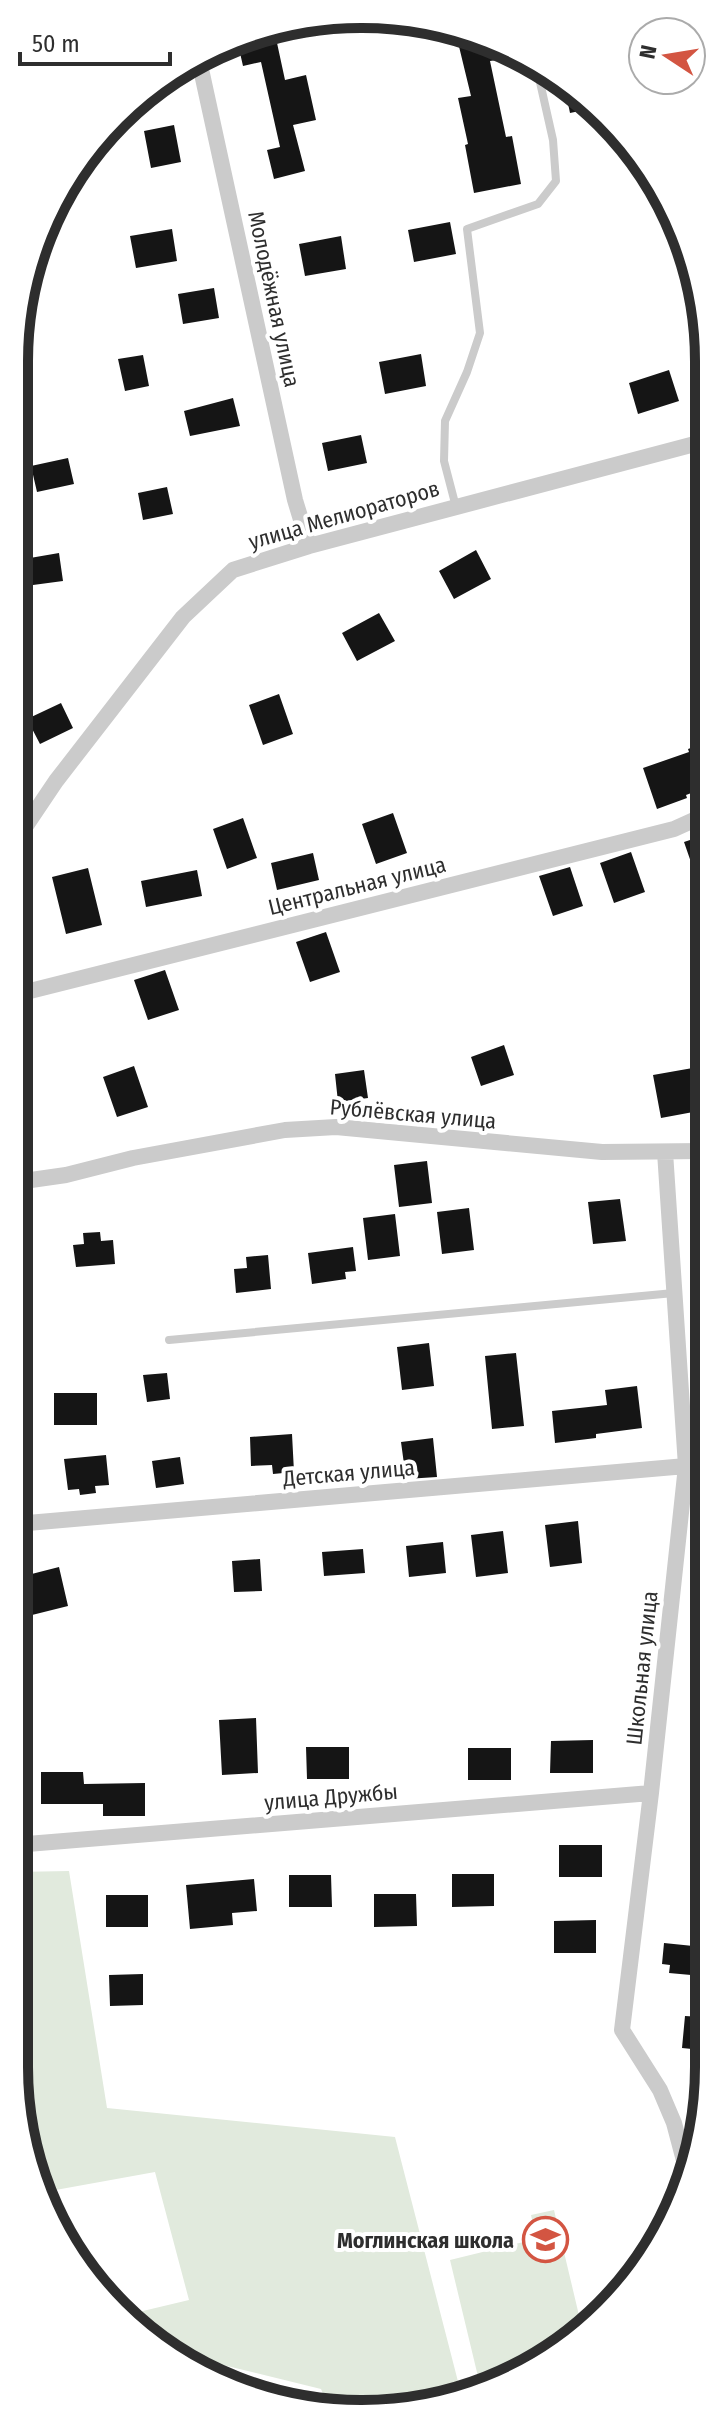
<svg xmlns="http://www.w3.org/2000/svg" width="723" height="2428" font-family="'Fira Sans Condensed',sans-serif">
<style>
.green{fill:#e1eadd}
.building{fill:#151515}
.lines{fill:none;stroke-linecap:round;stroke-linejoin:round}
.lane{stroke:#cbcbcb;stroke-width:8}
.street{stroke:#cbcbcb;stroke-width:16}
.labels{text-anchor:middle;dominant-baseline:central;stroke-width:8;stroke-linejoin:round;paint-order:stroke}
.street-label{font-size:22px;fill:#2e2e2e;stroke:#fff}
.poi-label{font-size:22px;font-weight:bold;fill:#2e2e2e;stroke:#fff;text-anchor:end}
.rim{fill:none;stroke:#2e2e2e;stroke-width:10}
</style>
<rect width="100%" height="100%" fill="#fff"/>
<path class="green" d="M69,1871L107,2108L395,2137L462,2397L451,2402L330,2410L321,2389L223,2365L202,2374L126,2315L189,2300L155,2172L39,2193L14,2066L15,1872Z
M554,2210L582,2328L555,2355L481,2389L450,2260L536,2239L531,2215Z"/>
<path class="building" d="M274,29L285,80L306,75L316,120L293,125L305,171L274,179L267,150L280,147L261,62L243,66L238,44Z
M455,30L494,45L497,60L490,61L506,137L512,136L521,184L474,193L465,145L468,144L458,98L471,96Z
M564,84L577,95L594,108L570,113Z
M174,125L181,162L151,168L144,131Z
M450,222L456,254L414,262L408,230Z
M172,229L177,261L136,268L130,236Z
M341,236L346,269L305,276L299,244Z
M214,288L219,318L183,324L178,294Z
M421,354L426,386L385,394L379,362Z
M143,355L149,386L125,391L118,359Z
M669,370L679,401L638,414L629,383Z
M233,398L240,426L190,436L184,411Z
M361,435L367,463L328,471L322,443Z
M68,458L74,484L37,492L31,466Z
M167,487L173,514L143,520L138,493Z
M476,550L491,579L454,599L439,571Z
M59,553L63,581L33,585L30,558Z
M379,613L395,641L357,661L342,633Z
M279,694L293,734L263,745L249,705Z
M61,703L73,728L40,744L27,719Z
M705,743V792L703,793L702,789L686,795L687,798L657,809L643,768L689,752L688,749Z
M393,813L407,853L376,864L362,824Z
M243,818L257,858L227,869L213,829Z
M705,835V894H702L684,842Z
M631,852L645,892L614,903L600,863Z
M313,853L319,880L277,890L271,863Z
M570,867L583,906L553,916L539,876Z
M88,868L102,925L66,934L52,877Z
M197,870L202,896L146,907L141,881Z
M326,932L340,972L310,982L296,942Z
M165,970L179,1010L148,1020L134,980Z
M504,1045L514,1075L481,1086L471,1057Z
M134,1066L148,1107L117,1117L103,1077Z
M704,1066V1110L661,1118L653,1075Z
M364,1070L368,1098L338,1102L335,1074Z
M427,1161L432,1203L399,1207L394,1165Z
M620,1199L626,1241L593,1244L588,1202Z
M469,1208L474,1250L442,1254L437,1212Z
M395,1214L400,1256L368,1260L363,1218Z
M100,1232L101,1241L113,1240L115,1264L76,1267L73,1245L84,1244L83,1233Z
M353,1247L356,1271L345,1272L346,1279L312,1284L308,1253Z
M268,1255L271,1289L236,1293L234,1269L247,1268L246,1257Z
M429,1343L434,1386L402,1390L397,1347Z
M516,1353L524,1426L492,1429L485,1356Z
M167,1373L170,1399L147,1402L143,1375Z
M637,1386L642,1428L596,1434V1438L555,1443L552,1411L607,1405L605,1390Z
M54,1393H97V1425H54Z
M292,1434L294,1472L273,1474L272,1465L251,1466L250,1437Z
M433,1438L437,1477L406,1479L401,1442Z
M106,1455L109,1485L95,1486L96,1493L80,1495L79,1489L68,1490L64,1459Z
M180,1457L184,1484L156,1488L152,1461Z
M578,1521L582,1563L550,1567L545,1525Z
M503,1531L508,1573L476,1577L471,1535Z
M443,1542L446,1573L409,1577L406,1546Z
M363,1549L365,1573L324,1576L322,1552Z
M260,1559L262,1591L234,1592L232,1561Z
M59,1567L68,1606L16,1619V1578Z
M256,1718L258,1773L222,1775L219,1720Z
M593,1740V1773H550L551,1741Z
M306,1747H349V1779H307Z
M468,1748H511V1780H468Z
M41,1772H83L84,1784L145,1783V1816H103V1804H41Z
M559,1845H602V1877H559Z
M452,1874H494V1906L452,1907Z
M289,1875H331L332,1907H289Z
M254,1879L257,1911L232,1913L233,1925L190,1929L186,1885Z
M374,1894H416L417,1926L374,1927Z
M106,1895H148V1927H106Z
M596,1920V1953H554V1921Z
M664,1943L703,1947L702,1976L669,1973L670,1965L662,1964Z
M143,1974V2005L110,2006L109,1975Z
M685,2016L702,2017V2050L682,2048Z"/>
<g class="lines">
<path class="lane" d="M456,507L444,461L445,421L467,372L480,333L467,229L538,204L556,181L553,140L535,60
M169,1340L674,1293"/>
<path class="street" d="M199,60L295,500L309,546
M19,836L56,781L183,617L233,570L309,546L706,441
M18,994L674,829L705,815
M665,1152L686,1466L651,1793L622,2030L660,2090L674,2123L687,2172
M17,1182L66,1175L133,1158L285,1130L336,1127L602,1152L704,1151
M16,1524L686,1466
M15,1845L651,1793"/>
</g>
<defs>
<symbol id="school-ring" viewBox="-11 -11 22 22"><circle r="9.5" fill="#fff" stroke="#d35542" stroke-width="1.5"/><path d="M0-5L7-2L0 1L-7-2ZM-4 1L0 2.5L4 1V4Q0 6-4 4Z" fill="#d35542"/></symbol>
</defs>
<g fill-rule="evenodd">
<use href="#school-ring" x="520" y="2214" width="51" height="51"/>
</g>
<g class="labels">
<g class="street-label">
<text transform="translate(274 299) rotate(78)">Молодёжная улица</text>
<text transform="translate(344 515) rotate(-16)">улица Мелиораторов</text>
<text transform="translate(357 886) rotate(-14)">Центральная улица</text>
<text transform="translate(413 1114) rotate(5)">Рублёвская улица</text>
<text transform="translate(349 1473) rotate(-5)">Детская улица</text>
<text transform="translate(642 1668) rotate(-84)">Школьная улица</text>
<text transform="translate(331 1797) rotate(-5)">улица Дружбы</text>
</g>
<g class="poi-label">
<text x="514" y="2240">Моглинская школа</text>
</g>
</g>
<path d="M0 0H723V2428H0ZM361 28H362A333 333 0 0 1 695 361V2067A333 333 0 0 1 362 2400H361A333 333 0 0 1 28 2067V361A333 333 0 0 1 361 28Z" fill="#fff" fill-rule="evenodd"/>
<path class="rim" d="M361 28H362A333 333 0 0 1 695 361V2067A333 333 0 0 1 362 2400H361A333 333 0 0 1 28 2067V361A333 333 0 0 1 361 28Z"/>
<g transform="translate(667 56) rotate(282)"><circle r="38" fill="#ffffff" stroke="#ababab" stroke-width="2"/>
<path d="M0-6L14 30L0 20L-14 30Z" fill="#d35542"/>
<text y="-12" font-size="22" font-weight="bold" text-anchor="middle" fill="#2e2e2e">N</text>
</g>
<path d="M20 52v12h150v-12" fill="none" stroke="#2e2e2e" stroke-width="4"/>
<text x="32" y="52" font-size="24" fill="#2e2e2e" stroke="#ffffff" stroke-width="6" paint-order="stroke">50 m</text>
</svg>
